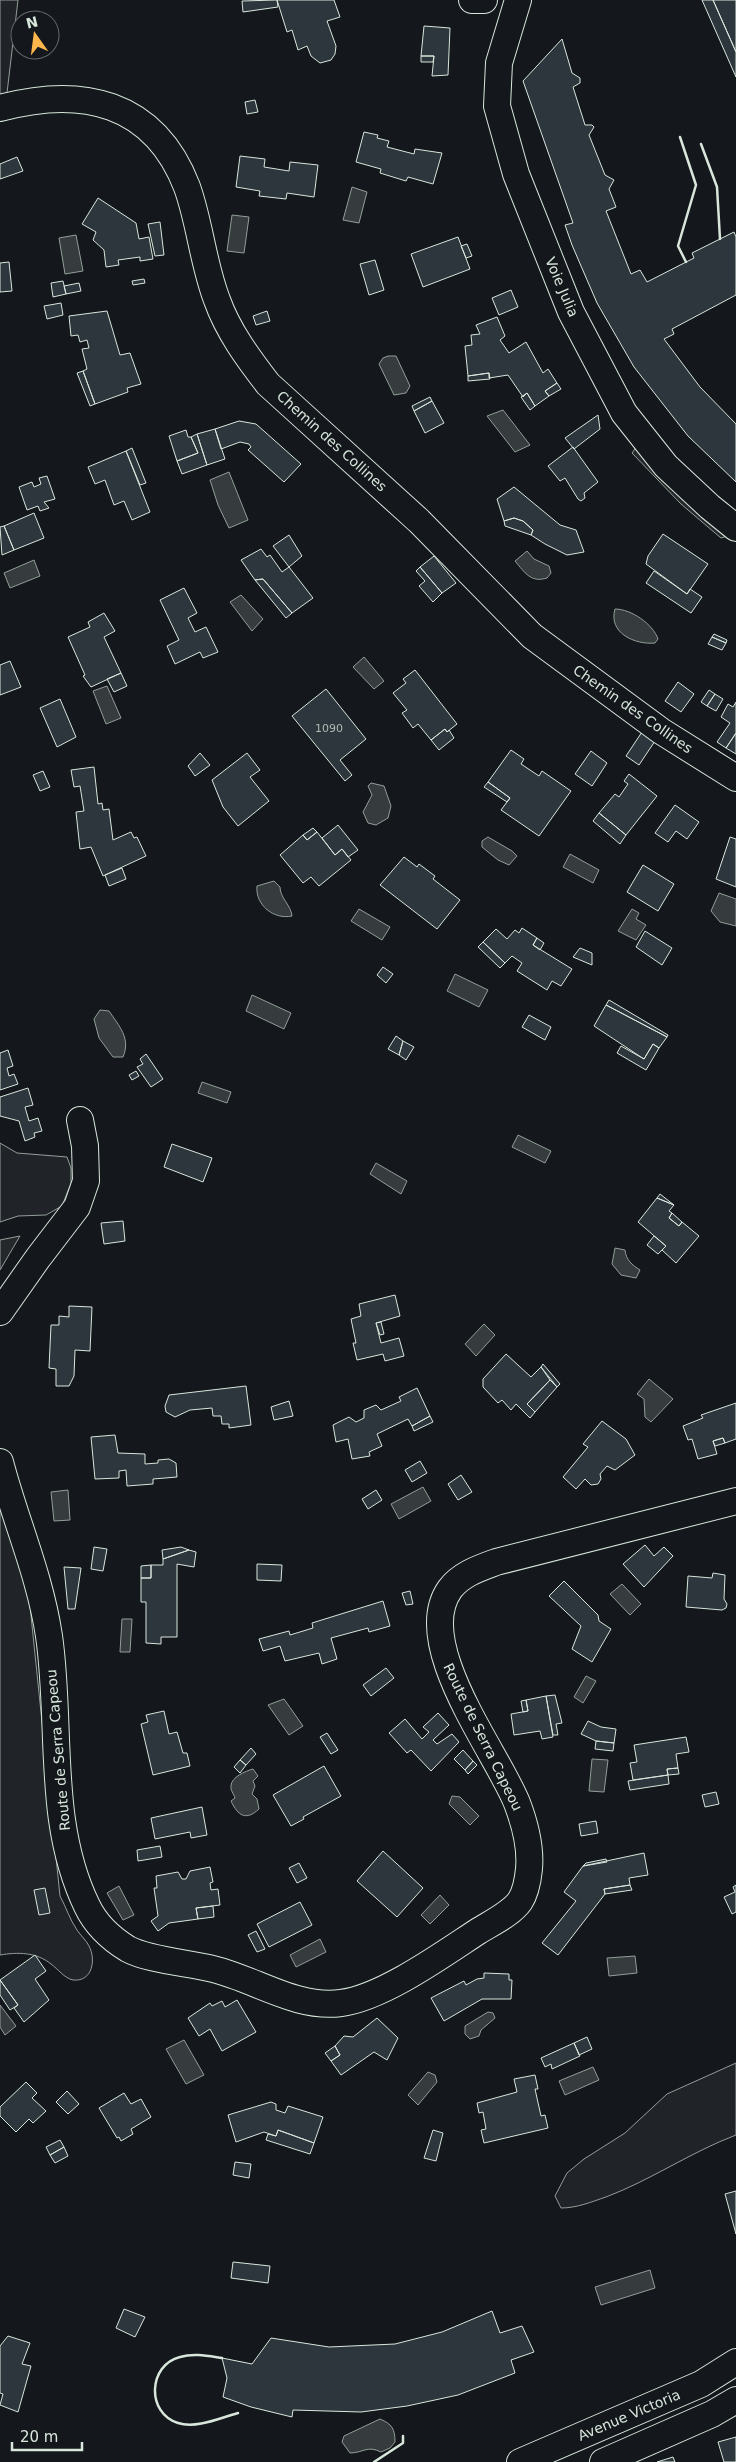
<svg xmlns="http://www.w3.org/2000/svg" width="736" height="2462" font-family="'DejaVu Sans',sans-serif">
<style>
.green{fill:#202428;stroke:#939e99}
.parking{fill:#24282b;stroke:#939e99}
.water{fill:#363b3e;stroke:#939e99}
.building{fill:#2c363c;stroke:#d8e6dc}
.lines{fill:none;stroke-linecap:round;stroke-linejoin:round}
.minor-casing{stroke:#d8e6dc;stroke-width:28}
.minor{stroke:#14181c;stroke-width:26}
.wall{stroke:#d8e6dc;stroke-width:2.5}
.labels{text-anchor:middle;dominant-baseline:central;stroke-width:4;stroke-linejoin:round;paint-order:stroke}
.number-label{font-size:11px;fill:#adbab4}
.street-label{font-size:14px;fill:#d8e6dc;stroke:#14181c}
</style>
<rect width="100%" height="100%" fill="#14181c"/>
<path class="green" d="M0,0H18L7,93L0,95Z
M0,1143L17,1153L67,1157L71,1168V1183L62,1206L46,1215L18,1216L0,1222Z
M0,1506L20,1561L30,1606L60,1896C66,1907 70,1920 77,1930C81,1936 86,1940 89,1946C96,1959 93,1982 73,1980C64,1978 58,1969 51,1964C36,1952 18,1952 0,1955Z
M736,2063V2135C691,2152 651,2180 606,2197C591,2202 577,2208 561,2208L555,2196L567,2173L584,2159L625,2133L667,2094Z"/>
<path class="parking" d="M637,446L731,535L721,538L681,504L632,453Z
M20,1236L0,1270V1240Z"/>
<path class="water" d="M352,187L367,192L359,223L343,220Z
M232,215L249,217L244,253L227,251Z
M76,235L83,271L65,274L59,238Z
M388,356H396L410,386L406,393L394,395L379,364L383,358Z
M503,410L530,445L515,452L487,416Z
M229,472L248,520L229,528L218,505L210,480Z
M527,551L534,559L549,566L551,573L547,578C531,583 525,573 515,561Z
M34,560L40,576L10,588L4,573Z
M241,595L263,619L252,631L230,602Z
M615,609C631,609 653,624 658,639L655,643C635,645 608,633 615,609Z
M364,657L384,681L374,689L353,667Z
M107,686L121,718L106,724L93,691Z
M371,783L384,786L391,806L388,818L376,825L368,823L363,812L372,795L368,786Z
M488,837L512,851L517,856L509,865L498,860L482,847V841Z
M570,854L599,870L593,883L563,867Z
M274,881L280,887C280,898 291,905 292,916C274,920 255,905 257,886Z
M719,893L736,899V926L720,922L711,911Z
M359,909L390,927L382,940L351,921Z
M632,909L639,913L636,919L646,925L636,940L618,931Z
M455,974L488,990L479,1007L447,991Z
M252,995L291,1013L284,1029L246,1011Z
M100,1010L109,1011C119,1026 131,1038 123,1057H113L99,1038L94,1019Z
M202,1082L231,1092L227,1103L198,1093Z
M518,1135L551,1151L545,1163L512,1147Z
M376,1163L407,1181L401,1194L370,1174Z
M615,1248L625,1250C626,1260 632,1265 640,1270L636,1278L621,1275L612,1264Z
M484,1324L495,1335L476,1356L465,1344Z
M649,1379L673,1399L651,1422L645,1417L644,1399L637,1394Z
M423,1487L431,1501L399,1519L391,1504Z
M68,1490L70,1520L54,1521L51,1492Z
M622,1584L641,1604L630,1615L610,1594Z
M122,1619H132L130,1652H120Z
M586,1676L596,1681L583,1703L574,1697Z
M284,1699L303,1726L289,1735L268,1705Z
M592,1759L608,1760L604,1792L589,1791Z
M253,1769L258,1776L253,1781L255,1786L252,1794L257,1799L259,1809C246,1821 238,1816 231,1801L235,1798C234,1794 230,1790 231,1786C231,1777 246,1771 253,1769Z
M452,1796L460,1797L479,1816L470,1825L449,1804Z
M119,1886L134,1915L123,1920L107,1893Z
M440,1895L449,1905L430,1924L421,1915Z
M320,1939L326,1952L296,1967L290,1955Z
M635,1956L637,1973L609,1976L607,1958Z
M0,2005L16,2026L5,2035L0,2027Z
M488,2012L493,2013L495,2018L481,2030L479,2036L470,2039L465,2034V2026Z
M184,2040L204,2075L186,2084L166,2049Z
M593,2067L599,2080L565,2095L559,2081Z
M428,2072L435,2075L437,2082L418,2105L408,2095Z
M650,2270L655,2288L601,2305L595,2287Z
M380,2419C392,2424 395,2429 395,2442L390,2448L381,2452C367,2445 363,2453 350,2453L342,2442L344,2436Z"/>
<path class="building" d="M277,0L278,7L243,12L242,1Z
M334,0L340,17L327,21L336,46L335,54L331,60L320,63L311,56L307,46L298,50L292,30L287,32L277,0Z
M702,0H713L736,52V77Z
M713,0H736V52Z
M424,26L450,28L448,75L432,76L434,56H421Z
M562,39L572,73L580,78V83L573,87L585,125H592L594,127L589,135L605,175L614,180L609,189L616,207L606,211L631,274L640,270L647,282L694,258L692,253L734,232L736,237V295L672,329L674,334L664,339L700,387L736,424V482L688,436L634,367L597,303L572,245L565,225L573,223L523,81Z
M421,56H434L433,62H421Z
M255,100L258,112L247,114L245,102Z
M364,132L378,135L377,138L389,141L387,147L414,154L415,149L442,153L433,184L408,177L406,181L380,173L381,169L356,162Z
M240,156L265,159L264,167L289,171L290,162L318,165L314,197L287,193L286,199L259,196L260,191L236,187Z
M17,157L23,171L0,179V164Z
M98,198L136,223L139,239L149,237L153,259L140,261V257L118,260L119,265L106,267L104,250L93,240L96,232L82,224Z
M160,222L164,255L155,256L148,224Z
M458,237L470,269L423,287L411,254Z
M467,244L472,256L466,258L461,246Z
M375,260L384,290L369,295L360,264Z
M9,262L12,291L0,292V263Z
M144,279L145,283L133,285L132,281Z
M63,281L66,294L53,297L51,283Z
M79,283L81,291L66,294L64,286Z
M511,290L518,307L499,315L492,298Z
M61,303L63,315L47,319L44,306Z
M107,311L120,355L130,353L141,384L127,388L128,392L95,404L83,371L87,369L82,349L89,348L87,340L80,342L78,335L71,336L69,316Z
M267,311L270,321L256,325L253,316Z
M497,317L505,336L500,340L509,353L526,342L543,373L548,369L557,383L545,391L549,396L535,406L527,393L523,397L508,375L489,378V373L468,376L465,346L472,345L471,335L480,334L476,325Z
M83,371L95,404L90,406L77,373Z
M489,373L490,379L468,381V376Z
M557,383L561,389L549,396L545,391Z
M527,393L535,406L530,410L521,397Z
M430,397L432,401L414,411L412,406Z
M432,401L444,423L425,433L414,411Z
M598,415L600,429L574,449L565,438Z
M239,421L256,424L301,464L284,482L248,450L251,447L249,444L240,442L221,449L215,429Z
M215,429L225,459L207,465L197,434Z
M186,430L188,437H191L198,453L177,461L169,436Z
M197,434L207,465L182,474L177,461L198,453L191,437Z
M573,447L598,482L584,493L585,498L581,501L578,499L565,478L560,481L548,466Z
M132,448L146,483L140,485L126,451Z
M126,451L150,512L132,520L124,501L114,505L105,480L95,484L88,467Z
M47,476L55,499L44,502L49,508L40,511L38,506L27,510L19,487L32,482L34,487L41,484L39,478Z
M514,487L560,525L576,530L584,552L567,555L545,544L531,535L533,530L523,521L514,518L504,521L497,499Z
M34,513L44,538L14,550L4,526Z
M514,518L523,521L533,530L531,535L505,526L504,521Z
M4,526L14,550L2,555L0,527Z
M663,534L708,564L687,594L646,564L648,556Z
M289,535L302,556L289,567L273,546Z
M261,549L267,557L270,555L282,572L289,567L313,598L292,613L263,579L255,580L241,560Z
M434,556L456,583L442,593L420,567Z
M420,567L442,593L433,602L419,586L425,581L416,571Z
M654,571L687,594L690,589L702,597L691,613L646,583Z
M263,579L292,613L286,618L255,580Z
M184,588L197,613L188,618L195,632L206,627L218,652L203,658L200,652L175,664L167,646L179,640L160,600Z
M104,613L115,631L104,637L121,673L91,687L83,676L85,675L68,637L90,627L88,622Z
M714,634L727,640L726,643L712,637Z
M712,637L726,643L722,650L708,644Z
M10,661L21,687L0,695V665Z
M415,670L457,724L447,732L445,729L431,740L418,724L413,728L402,713L407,710L393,693L406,683L403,679Z
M121,673L127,686L114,692L107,679Z
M678,682L694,694L681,712L665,701Z
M326,689L366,739L340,760L352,775L345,781L292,716Z
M709,690L715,694L707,706L701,702Z
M715,694L723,699L716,711L707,706Z
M60,699L76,737L57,747L40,708Z
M736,702V733L726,748L717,742L730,723L721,717L728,704L733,707Z
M445,729L447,732L449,730L454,738L439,750L431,740Z
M642,732L655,741L639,765L626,756Z
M736,733V754L726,748Z
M511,750L524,759L521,764L539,776L542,771L571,791L539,836L501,810L510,798L488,782Z
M591,751L607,763L592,786L575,774Z
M200,753L210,765L195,776L188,766Z
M247,753L260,770L250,777L269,801L238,826L223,807L212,780Z
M94,767L98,804L102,803L103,810L109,809L113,840L131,832L134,838L137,837L146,856L103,876L91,847L80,849L76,812L84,811L80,786L74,787L71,770Z
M43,771L50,787L40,791L33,775Z
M629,774L657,796L626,835L599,813L615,794L619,797L628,784L624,781Z
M488,782L510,798L507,802L484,787Z
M675,805L699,822L687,839L676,831L668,842L655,833Z
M599,813L626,835L620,844L593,821Z
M338,825L358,850L348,857L342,849L335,855L322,838Z
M313,828L317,832L307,840L303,835Z
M317,832L335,855L342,849L351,860L319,886L311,877L303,883L280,855L303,835L307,840Z
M730,837L736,839V887L716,879Z
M404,857L417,867L419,864L435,876L433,879L460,900L437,929L380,885Z
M643,865L674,884L658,911L627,892Z
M122,868L126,879L109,886L105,875Z
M522,928L537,938L533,945L572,969L561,986L552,981L547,990L517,971L522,963L512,956L505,963L483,942L496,929L507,939L515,930L519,933Z
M645,931L672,948L662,965L636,947Z
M537,938L544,943L540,950L533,945Z
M483,942L505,963L500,968L478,947Z
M580,948L592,953V965L573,957Z
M383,967L393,974L386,983L377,975Z
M609,1000L668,1035L667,1037L606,1005Z
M606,1005L667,1037L659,1048L653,1044L644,1059L594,1026Z
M529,1015L551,1027L545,1040L522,1027Z
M396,1036L403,1041L399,1055L388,1049Z
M403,1041L414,1047L406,1060L399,1055Z
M653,1044L659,1048L646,1070L617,1053L621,1046L644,1059Z
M8,1050L13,1066L7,1068L9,1076L14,1074L18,1084L0,1090V1053Z
M146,1054L163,1079L151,1087L137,1067L143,1064L140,1059Z
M136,1071L139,1076L132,1080L129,1075Z
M28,1088L33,1105L25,1107L29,1121L38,1118L42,1131L34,1133L35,1137L25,1141L19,1121L0,1116V1097Z
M172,1144L212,1158L203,1182L164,1167Z
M660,1194L674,1205L657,1198Z
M657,1198L674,1205L669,1211L672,1213L669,1218L679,1226L682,1222L699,1236L676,1263L662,1250L666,1246L638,1222Z
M672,1213L682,1222L679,1226L669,1218Z
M123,1221L125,1241L104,1244L101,1223Z
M654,1236L666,1246L658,1254L647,1245Z
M395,1295L400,1316L376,1323L381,1343L399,1338L404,1356L385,1361L383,1354L357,1360L353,1343H356L351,1319L361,1316L359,1304Z
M69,1306L92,1307L90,1351L75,1350L74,1376L69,1386H56V1369L49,1368L51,1325H59V1316L69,1317Z
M381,1322L384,1334L380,1335L376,1323Z
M506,1354L531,1377L541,1367L550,1380L527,1404L535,1412L530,1418L516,1404L511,1410L502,1400L498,1403L483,1387V1379Z
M543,1364L560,1384L557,1387L541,1367Z
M550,1380L557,1387L535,1412L527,1404Z
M246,1386L251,1425L229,1428V1424H222L221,1416H213L212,1408L190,1410L175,1417L166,1412L165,1406L169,1395Z
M417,1388L430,1416L412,1426L408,1419L377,1434L382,1446L369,1452L370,1456L352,1459L348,1439L336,1442L333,1425L349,1417L356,1422L364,1418V1410L376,1405L381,1410L401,1401L399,1397Z
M289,1401L293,1416L274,1420L271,1407Z
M736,1403V1439L725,1443L723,1438L713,1441L717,1454L698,1459L692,1439L688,1440L683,1426L703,1418L701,1415Z
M430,1416L433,1422L414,1431L412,1426Z
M602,1421L626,1439L635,1455L615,1470L607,1466L600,1474L601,1479L598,1484L591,1485L585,1479L576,1489L563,1477L588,1447L583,1444Z
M115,1435L118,1453L145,1454V1464L158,1463V1460L169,1459L176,1463L177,1477L153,1479V1484L127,1486L126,1470L119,1471V1478L95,1479L91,1437Z
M723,1438L725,1443L715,1446L713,1441Z
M420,1461L427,1473L412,1482L405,1470Z
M461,1475L472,1492L458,1500L448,1484Z
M376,1490L382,1500L368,1509L362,1499Z
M645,1545L654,1556L664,1547L673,1556L644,1587L623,1564Z
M94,1547L107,1549L103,1571L91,1569Z
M181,1547L189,1550L163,1559L162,1550Z
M189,1550L196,1552L194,1567L177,1564V1637H161V1644L146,1643V1602H141V1578H151V1565H163V1559Z
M257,1564L282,1565L281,1581L257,1580Z
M151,1565V1578H141V1566Z
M64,1567L81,1568L75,1609H68Z
M713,1573L725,1575L724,1599L727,1604L726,1608L722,1610L686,1607L688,1576L712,1578Z
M564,1581L598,1615L599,1621L611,1629L592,1662L572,1649L581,1626L549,1596Z
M410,1591L413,1604L406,1605L402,1593Z
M383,1601L390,1626L369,1632L368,1628L331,1638L337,1659L322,1664L319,1653L285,1661L280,1646L263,1651L259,1639L289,1631L290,1635L313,1628L312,1623Z
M386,1668L394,1678L371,1696L363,1685Z
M555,1695L562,1723L556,1724L558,1735H553L546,1696Z
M546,1696L553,1737L542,1739L540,1731L514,1735L511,1714L528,1711L526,1700Z
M526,1700L528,1711L523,1712L521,1701Z
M164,1711L169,1734L177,1732L183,1753H187L190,1766L153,1775L141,1724L148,1722L146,1715Z
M438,1713L449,1725L433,1740L437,1744L452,1734L459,1742L431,1771L411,1750L407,1753L389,1733L405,1719L422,1739L429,1732L423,1727Z
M588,1721L601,1727L616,1729L614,1743L596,1741L581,1734Z
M327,1733L338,1750L331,1754L320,1737Z
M686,1737L689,1752L676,1754L678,1768L667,1769L668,1775L633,1780L630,1763L637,1762L634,1745Z
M596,1741L614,1743L613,1751L595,1749Z
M251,1748L256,1754L246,1765L240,1760Z
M463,1750L473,1761L465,1770L454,1759Z
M240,1760L246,1765L240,1773L234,1767Z
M473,1761L477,1765L468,1774L465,1770Z
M324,1766L341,1796L303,1817L304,1819L291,1826L273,1795Z
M678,1768L679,1774L668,1775L667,1769Z
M668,1775L669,1784L630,1790L628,1781Z
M716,1792L719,1804L705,1807L702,1795Z
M202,1807L207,1835L191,1838L190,1832L155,1839L151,1818Z
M596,1821L598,1833L581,1836L579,1824Z
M160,1846L162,1857L138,1861L137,1850Z
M383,1851L423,1888L397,1917L357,1881Z
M644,1853L648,1875L629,1878L630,1885L604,1889L605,1894L558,1955L542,1943L576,1901L564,1892L583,1866Z
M606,1859L607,1862L583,1866L586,1863Z
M299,1863L307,1878L297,1883L289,1868Z
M210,1867L213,1882L210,1883L211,1890L218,1889L220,1905L196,1908L198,1919L169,1923L158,1931L151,1921L158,1916L154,1888H157L156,1876L178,1872L182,1879H186L190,1871Z
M630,1885L632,1890L605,1894L604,1889Z
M736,1885V1912L732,1914L724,1897L735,1892L733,1887Z
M45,1888L50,1913L39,1915L34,1890Z
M300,1902L312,1925L269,1947L257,1924Z
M213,1906L214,1917L198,1919L196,1908Z
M256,1931L265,1949L257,1952L248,1935Z
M35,1955L46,1971L35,1979L49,2000L24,2022L14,2008L18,2005L0,1980Z
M484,1973L509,1974V1980H512L511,1999H482L444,2021L431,1998L464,1981L466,1985L477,1979L484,1978Z
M0,1980L18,2005L10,2010L0,1995Z
M237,2000L256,2032L222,2051L210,2029L199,2036L188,2018L210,2003L212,2006L222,2001L225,2007Z
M377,2018L398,2038L387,2060L374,2052L341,2075L331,2061L340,2055L335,2046L344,2036L353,2037Z
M587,2037L592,2049L579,2055L574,2043Z
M574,2043L580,2056L552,2069L551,2064L545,2067L541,2058Z
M335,2046L340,2055L331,2061L325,2053Z
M535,2075L538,2089H535L541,2116L545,2115L548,2128L484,2143L481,2130L486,2129L483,2112L479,2113L477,2103L517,2092L514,2079Z
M26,2082L37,2093L32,2098L46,2111L33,2123L29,2119L16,2132L0,2116V2107Z
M67,2091L79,2104L68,2114L56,2102Z
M124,2093L131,2104L141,2099L151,2117L131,2129L133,2134L121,2141L119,2137L117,2138L99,2108Z
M271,2102L276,2104V2110L285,2113L288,2106L323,2117L314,2143L278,2130L276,2136L264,2132L236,2142L228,2115Z
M278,2130L314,2143L310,2154L266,2140L268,2134L276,2136Z
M433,2130L443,2133L436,2161L424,2158Z
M60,2140L64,2147L50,2155L46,2147Z
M64,2147L68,2156L55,2163L50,2155Z
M235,2162L251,2164L249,2178L233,2175Z
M736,2191V2234L725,2194Z
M233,2262L270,2266L268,2283L231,2278Z
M124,2309L145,2317L135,2337L116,2328Z
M492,2311L500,2333L522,2326L534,2352L511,2360L515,2373L458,2395L407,2406L361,2412L293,2410L292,2417L251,2407L223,2397L227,2378L222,2358L252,2364L271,2338L329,2347L395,2344L442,2332Z
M8,2336L30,2343L22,2364L31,2366L18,2412L0,2405L3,2394L0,2393V2346Z
M736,2437V2462H724L718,2442Z
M673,2457L675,2462H657Z"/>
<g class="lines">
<defs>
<path id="minor" d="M472,0H484
M518,0L499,63L497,106L516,174L571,312L624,413L666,466L710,507L736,528
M0,108C81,86 154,101 187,187C200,223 203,264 217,300C228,331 248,358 268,384L419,521L532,636L661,731L736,778
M0,1312L38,1258L77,1207L86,1181L85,1146L80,1120
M0,1462C15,1520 40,1575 49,1636C62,1725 46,1822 87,1906C96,1925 110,1938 128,1949C148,1960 189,1963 213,1969C255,1979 296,2009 341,2003C382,1998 442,1955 477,1932C491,1923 511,1914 520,1901C526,1892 528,1879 529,1869C531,1847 525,1824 517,1803C496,1751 411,1643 450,1589C461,1574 480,1568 496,1562L736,1501
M520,2462L701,2384L736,2362
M603,2462L712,2414L736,2400"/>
</defs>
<use href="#minor" class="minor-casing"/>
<use href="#minor" class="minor"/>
<path class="wall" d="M680,137L696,185L678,246L686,262
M701,144L717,187L720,239
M222,2358C208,2356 194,2353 180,2357C148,2365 146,2413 178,2423C196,2429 220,2418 238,2413
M374,2462L403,2443V2436"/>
</g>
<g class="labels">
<g class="number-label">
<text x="329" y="728">1090</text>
</g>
<g class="street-label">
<text transform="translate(562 287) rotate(67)">Voie Julia</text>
<text transform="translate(332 441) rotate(42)">Chemin des Collines</text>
<text transform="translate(633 709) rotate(35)">Chemin des Collines</text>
<text transform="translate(483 1737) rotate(64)">Route de Serra Capeou</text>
<text transform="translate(58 1750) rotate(-95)">Route de Serra Capeou</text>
<text transform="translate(629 2415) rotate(-23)">Avenue Victoria</text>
</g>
</g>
<g transform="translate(35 35) rotate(346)"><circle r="24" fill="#14181c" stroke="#626a69"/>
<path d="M0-4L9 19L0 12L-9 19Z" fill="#ffb74d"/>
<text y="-8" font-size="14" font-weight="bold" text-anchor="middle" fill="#d8e6dc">N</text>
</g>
<path d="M12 2442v8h70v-8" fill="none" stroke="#d8e6dc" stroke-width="2.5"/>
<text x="20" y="2442" font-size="15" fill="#d8e6dc" stroke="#14181c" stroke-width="4" paint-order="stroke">20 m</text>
</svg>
